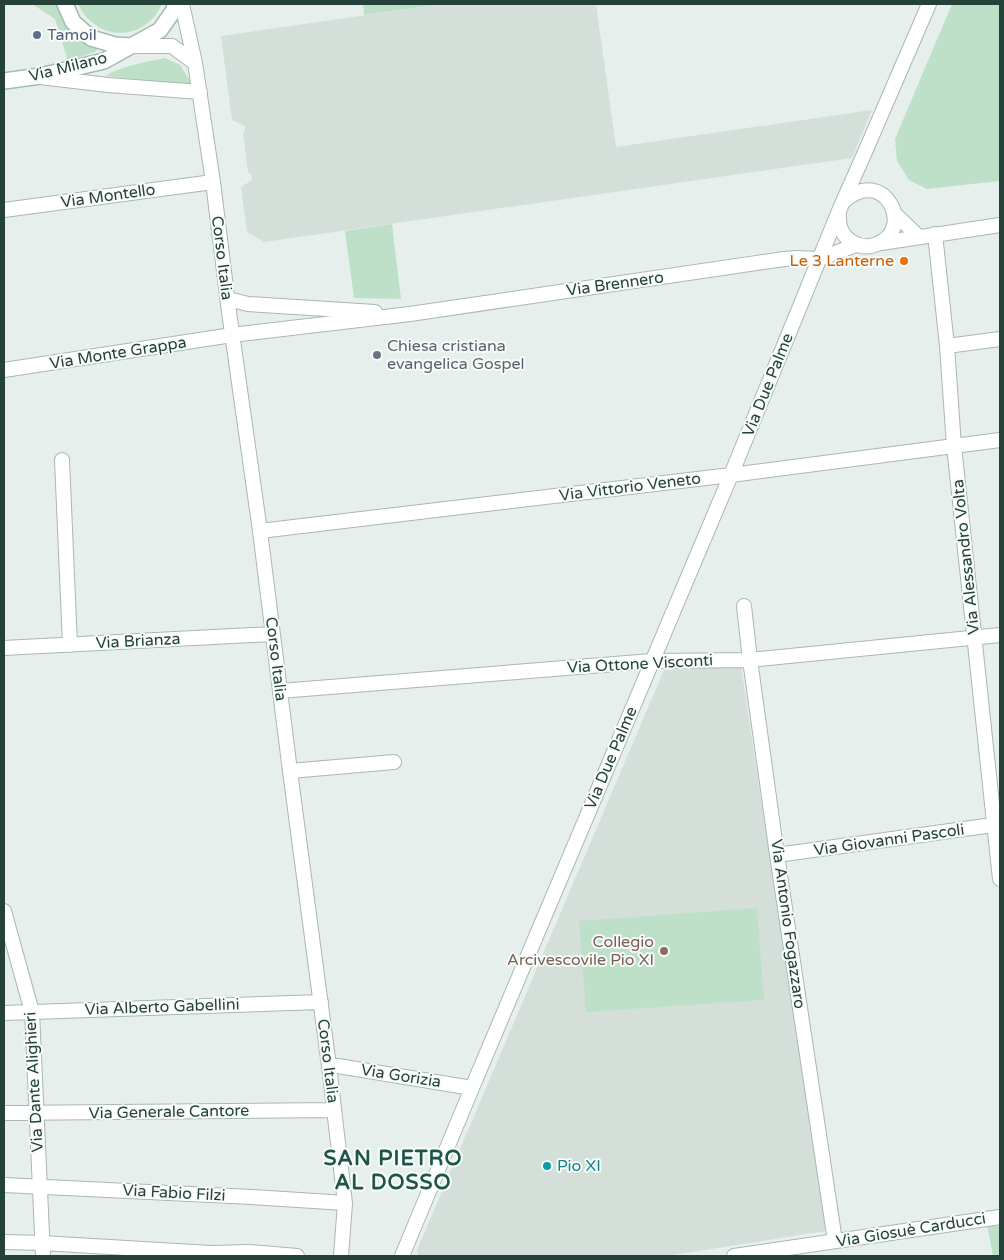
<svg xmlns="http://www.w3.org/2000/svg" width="1004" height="1260" font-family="'Varela Round',sans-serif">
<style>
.built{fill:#d4dfda}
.green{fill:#bfe0c8}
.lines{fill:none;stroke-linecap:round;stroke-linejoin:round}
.street-casing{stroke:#a8b8b2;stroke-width:16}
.secondary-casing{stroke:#a4bbb3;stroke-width:18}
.street{stroke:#fff;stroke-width:14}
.secondary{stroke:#fff;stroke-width:15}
.service-dot{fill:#5c6f8a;stroke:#f7fbf9;stroke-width:2}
.food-dot{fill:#e8710a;stroke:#f7fbf9;stroke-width:2}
.worship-dot{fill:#6b7280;stroke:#f7fbf9;stroke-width:2}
.education-dot{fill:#8d6e63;stroke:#f7fbf9;stroke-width:2}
.culture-dot{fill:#0f9aa8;stroke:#f7fbf9;stroke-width:2}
.labels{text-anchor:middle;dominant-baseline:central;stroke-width:4;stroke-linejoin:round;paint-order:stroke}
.service-label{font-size:16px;fill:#4e5e75;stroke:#f7fbf9;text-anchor:start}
.street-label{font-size:16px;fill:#24423a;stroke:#f7fbf9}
.food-label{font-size:16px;fill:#c56008;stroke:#f7fbf9;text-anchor:end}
.worship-label{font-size:16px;fill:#5b616d;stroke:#f7fbf9;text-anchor:start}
.education-label{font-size:16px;fill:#785e54;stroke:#f7fbf9;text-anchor:end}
.culture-label{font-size:16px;fill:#0d838f;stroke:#f7fbf9;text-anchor:start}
.district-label{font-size:21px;font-weight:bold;letter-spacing:1px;fill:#1f5548;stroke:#f7fbf9}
</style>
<rect width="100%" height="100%" fill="#e6efeb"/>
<path class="built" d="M437,4H596L616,147L872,110L852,158L264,242L247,232L241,187L252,180L251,173H248L243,132H245V126L232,120L221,36L437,5Z
M741,666L826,1231L667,1256H418L417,1250L664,670Z"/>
<path class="green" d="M32,4H59L96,47L97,50L95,52L68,61L55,19Z
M78,4H162C158,12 153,20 145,25C120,42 90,30 78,4Z
M363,4H437V5L364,15Z
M952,4H1000V181L927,189L909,180L897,161L895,139Z
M165,58L180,65L190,81V85L106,76C120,66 147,62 165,58Z
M392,224L401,299L354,298L345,231Z
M757,908L764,1000L586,1012L579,921Z
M987,1225L1000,1226V1256H993Z"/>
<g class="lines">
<defs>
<path id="street" d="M182,4L195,63L213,182L229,312L260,531L290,771L329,1066L345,1203L341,1256
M131,46H172L195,63
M40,77L108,85L200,92
M4,210L213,182
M839,212C838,225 841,235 852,242C860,247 868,248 877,244C916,229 884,165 844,201
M895,214L919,237
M935,234L947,346L954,446L1000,879
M881,243L1000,225
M228,299L248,304L375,312
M947,346L1000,339
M4,370L232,335L410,314L784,259L797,258L819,259L856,245
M62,460L70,645
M260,531L731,475L1000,440
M744,606L750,660L777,855L835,1241
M4,648L272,634
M280,691L652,661L750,660L1000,635
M290,771L394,762
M777,855L1000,824
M4,911L32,1012L43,1256
M4,1013L321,1002
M329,1066H338L472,1088
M4,1113L334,1110
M4,1185L252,1197L345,1203
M4,1242L42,1243L211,1253L250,1252L297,1256
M402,1256L472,1088L731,475L841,206L865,152L929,4
M734,1256L1000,1217"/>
<path id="secondary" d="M65,4L73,22L91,38L115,45L131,46
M4,81L40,76L104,61L160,30L174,10L175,4"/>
</defs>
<use href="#street" class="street-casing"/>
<use href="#secondary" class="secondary-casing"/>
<use href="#street" class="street"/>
<use href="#secondary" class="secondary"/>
</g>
<circle class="service-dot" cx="37" cy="35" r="5"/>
<circle class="food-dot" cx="904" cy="261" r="5"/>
<circle class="worship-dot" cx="377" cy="355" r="5"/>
<circle class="education-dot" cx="664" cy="951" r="5"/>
<circle class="culture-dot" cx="547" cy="1166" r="5"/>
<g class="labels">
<g class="service-label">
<text x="47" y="35">Tamoil</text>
</g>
<g class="street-label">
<text transform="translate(68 67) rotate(-14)">Via Milano</text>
<text transform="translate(108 196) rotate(-8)">Via Montello</text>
<text transform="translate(222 258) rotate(83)">Corso Italia</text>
<text transform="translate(615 284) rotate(-8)">Via Brennero</text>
<text transform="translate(118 353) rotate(-9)">Via Monte Grappa</text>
<text transform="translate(768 385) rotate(-68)">Via Due Palme</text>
<text transform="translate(630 487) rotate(-7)">Via Vittorio Veneto</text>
<text transform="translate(966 557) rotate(-96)">Via Alessandro Volta</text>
<text transform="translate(138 641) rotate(-3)">Via Brianza</text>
<text transform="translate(276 659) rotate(83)">Corso Italia</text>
<text transform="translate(640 664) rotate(-3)">Via Ottone Visconti</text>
<text transform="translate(611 758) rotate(-67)">Via Due Palme</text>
<text transform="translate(889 840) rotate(-8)">Via Giovanni Pascoli</text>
<text transform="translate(788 924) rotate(82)">Via Antonio Fogazzaro</text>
<text transform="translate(162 1007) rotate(-2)">Via Alberto Gabellini</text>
<text transform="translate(328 1061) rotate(83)">Corso Italia</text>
<text transform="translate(401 1076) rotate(9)">Via Gorizia</text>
<text transform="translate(34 1082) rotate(-93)">Via Dante Alighieri</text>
<text transform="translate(169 1112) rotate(-1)">Via Generale Cantore</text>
<text transform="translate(174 1193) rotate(3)">Via Fabio Filzi</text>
<text transform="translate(911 1230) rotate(-9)">Via Giosuè Carducci</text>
</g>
<g class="food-label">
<text x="894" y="261">Le 3 Lanterne</text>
</g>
<g class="worship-label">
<text x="387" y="346">Chiesa cristiana<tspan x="387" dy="18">evangelica Gospel</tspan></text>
</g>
<g class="education-label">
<text x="654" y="942">Collegio<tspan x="654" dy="18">Arcivescovile Pio XI</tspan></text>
</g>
<g class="culture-label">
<text x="557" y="1166">Pio XI</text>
</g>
<g class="district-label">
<text x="393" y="1158">SAN PIETRO<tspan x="393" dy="24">AL DOSSO</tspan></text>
</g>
</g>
<rect width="1004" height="1260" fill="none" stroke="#24423a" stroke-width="10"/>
</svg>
